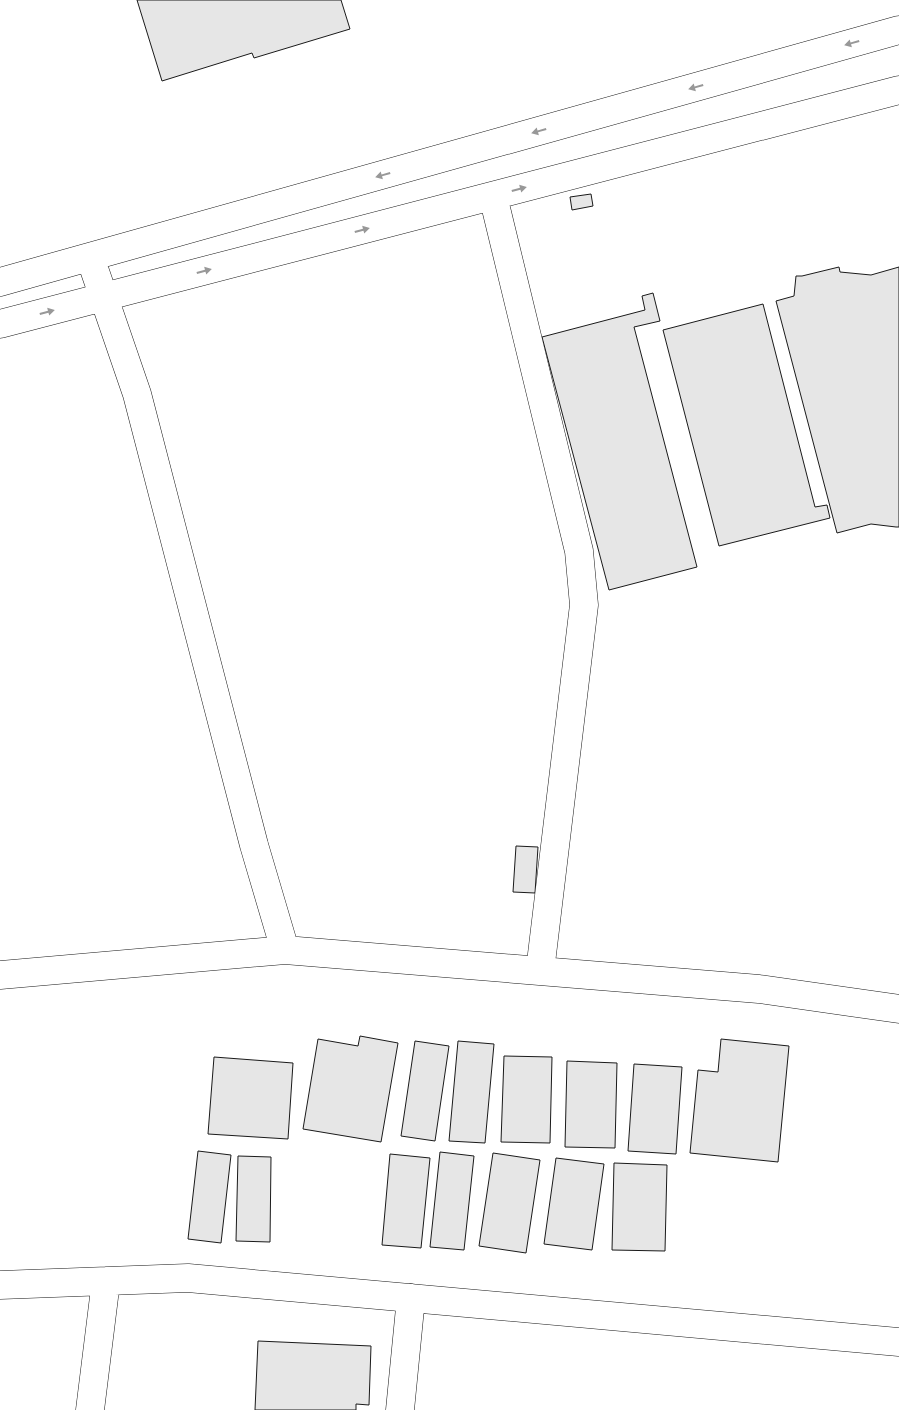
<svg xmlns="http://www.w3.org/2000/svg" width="899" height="1410" font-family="Rubik,sans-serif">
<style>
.building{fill:#e6e6e6;stroke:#1a1a1a}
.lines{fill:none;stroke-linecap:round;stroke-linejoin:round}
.minor-casing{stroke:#1a1a1a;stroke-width:29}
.minor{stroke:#fff;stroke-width:28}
.oneway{fill:#989898}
</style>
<rect width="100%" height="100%" fill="#fff"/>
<path class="building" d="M137,0H341L350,29L254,58L252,53L162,81Z
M591,194L593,206L572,210L570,197Z
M839,267L840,272L871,275L899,267V527H896L871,524L837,533L776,301L794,296L796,276H802Z
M653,293L660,321L634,327L697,567L609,590L542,337L645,310L642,296Z
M763,304L815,507L827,505L830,518L719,546L663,330Z
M516,846L538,847L535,893L513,892Z
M360,1036L398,1043L381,1142L303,1129L318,1039L358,1046Z
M721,1039L789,1046L778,1162L690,1153L698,1070L718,1072Z
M415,1041L449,1046L435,1141L401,1136Z
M458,1041L494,1044L485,1143L449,1141Z
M504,1056L552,1057L550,1143L501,1142Z
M214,1057L293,1063L288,1139L208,1134Z
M567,1061L617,1063L615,1148L565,1147Z
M634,1064L682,1067L676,1154L628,1151Z
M198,1151L231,1155L221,1243L188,1239Z
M440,1152L474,1156L464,1250L430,1247Z
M493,1153L540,1160L526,1253L479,1246Z
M390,1154L430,1158L421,1248L382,1245Z
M238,1156L271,1157L270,1242L236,1241Z
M556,1158L604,1164L592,1250L544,1244Z
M614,1163L667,1165L665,1251L612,1250Z
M258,1341L371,1346L369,1405L356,1404V1410H255Z"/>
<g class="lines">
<defs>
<path id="minor" d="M493,196L579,551L584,605L540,971
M90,257L137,394L254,845L285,950
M0,282L899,30
M0,324L899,90
M0,975L285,950L759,989L899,1009
M0,1285L188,1278L899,1342
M90,1410L106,1281
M400,1410L411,1298"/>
</defs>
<use href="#minor" class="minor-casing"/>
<use href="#minor" class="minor"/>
</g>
<defs><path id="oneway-solid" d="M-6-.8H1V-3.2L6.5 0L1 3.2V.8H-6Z" transform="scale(1.25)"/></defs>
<g class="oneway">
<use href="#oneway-solid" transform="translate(852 43) rotate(164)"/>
<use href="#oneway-solid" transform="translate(696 87) rotate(164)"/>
<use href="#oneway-solid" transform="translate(539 131) rotate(164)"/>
<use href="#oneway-solid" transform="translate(383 175) rotate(164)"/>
<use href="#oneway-solid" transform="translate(519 189) rotate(-15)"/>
<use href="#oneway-solid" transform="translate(362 230) rotate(-15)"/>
<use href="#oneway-solid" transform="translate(204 271) rotate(-15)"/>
<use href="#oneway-solid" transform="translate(47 312) rotate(-15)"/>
</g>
</svg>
